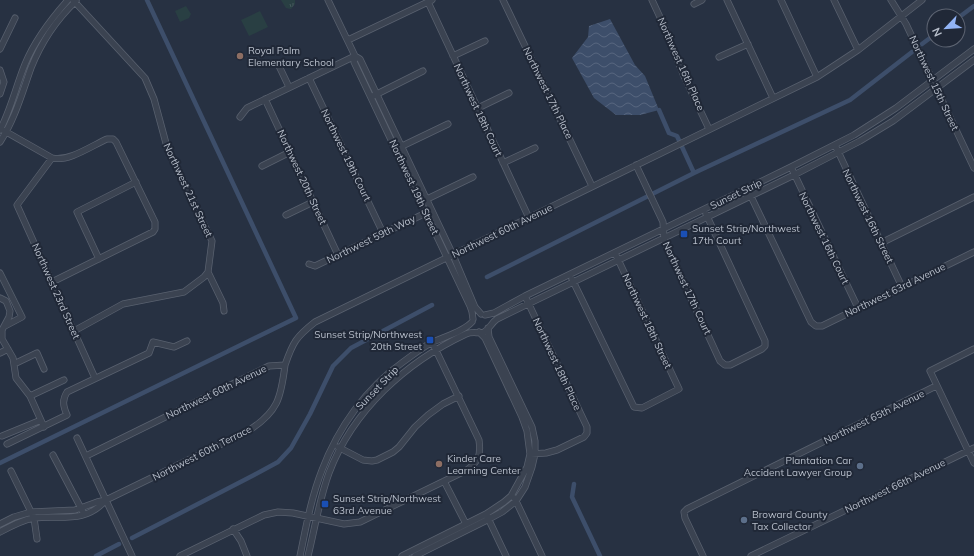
<svg xmlns="http://www.w3.org/2000/svg" width="974" height="556" font-family="Mulish,sans-serif">
<style>
.grass{fill:url(#grass-tufts)}
.park{fill:#293f43}
.water{fill:url(#water-waves)}
.lines{fill:none;stroke-linecap:round;stroke-linejoin:round}
.canal{stroke:#3d4e6a;stroke-width:4.5}
.minor-casing{stroke:#59616f;stroke-width:7}
.minor{stroke:#3b4351;stroke-width:5.5}
.education-dot{fill:#8d6e63;stroke:#202837;stroke-width:1.5}
.transit-dot{fill:#1a4fb4;stroke:#202837;stroke-width:1.5}
.service-dot{fill:#5c6f8a;stroke:#202837;stroke-width:1.5}
.labels{text-anchor:middle;dominant-baseline:central;stroke-width:4;stroke-linejoin:round;paint-order:stroke}
.poi-label{font-size:10px;fill:#b8bfcb;stroke:#202837;text-anchor:start}
.street-label{font-size:10px;fill:#b8bfcb;stroke:#202837}
</style>
<defs>
<pattern id="grass-tufts" width="24" height="20" patternUnits="userSpaceOnUse"><rect width="24" height="20" fill="#293f43"/><path d="M3 7l-1-3M5 7V3M7 7l1-3M15 17l-1-3M17 17v-4M19 17l1-3" fill="none" stroke="#46595d"/></pattern>
<pattern id="water-waves" width="16" height="10" patternUnits="userSpaceOnUse"><rect width="16" height="10" fill="#3d4e6a"/><path d="M0 5q4-4 8 0t8 0" fill="none" stroke="#57667e"/></pattern>
</defs>
<rect width="100%" height="100%" fill="#273142"/>
<path class="grass" d="M281,0H295V4L291,9L286,8Z"/>
<path class="park" d="M186,6L191,14L189,18L180,22L175,11Z
M260,11L268,27L249,36L241,20Z"/>
<path class="water" d="M610,19L635,65L645,76L659,110L640,115H616L594,98L572,58L588,37L589,26Z"/>
<g class="lines">
<path class="canal" d="M958,18L974,6
M922,44L934,35
M659,110L669,133L677,136L694,173
M487,277L694,173L850,100L912,52
M0,463L296,318L147,0
M574,484L572,497L600,556
M132,538L254,475L278,462L291,448L310,414L333,366L351,348L432,305
M96,556L119,544"/>
<defs>
<path id="minor" d="M73,0L145,78L154,99L167,147L212,241L208,272L223,303L224,311
M328,0L355,56L354,62L470,306L472,312L473,319
M503,0L592,186
M652,0L665,28L683,74L709,129
M727,0L773,98
M781,0L817,77
M834,0L858,50
M891,0L906,24L974,168
M428,2L529,218
M694,4L702,0
M348,40L432,0
M0,49L15,18
M355,56L360,59L453,255L475,307L481,314
M453,56L485,41
M719,57L748,44
M279,66L289,87
M0,70L4,82L0,94
M309,78L383,233
M373,96L423,71
M265,99L338,255
M478,108L509,93
M240,117L247,108L355,56
M1,129L52,158C69,162 91,146 107,139H113L116,142L155,222V229L153,232L52,282
M0,130C11,109 16,86 25,64C35,40 51,19 68,0
M0,142C15,119 22,93 31,68C41,43 57,19 76,1
M835,145L902,287
M398,148L448,124
M52,158L17,205L95,378
M503,163L535,148
M636,165L663,222L664,239L665,242L720,361L725,365H730L762,349L765,346V341L706,214
M262,166L290,152
M791,167L858,308
M747,188L811,322L816,326H822L974,252
M425,200L473,177
M286,215L313,202
M881,243L974,197
M99,259L77,212L136,182
M309,264L315,266L430,211
M0,273L22,317L5,326
M572,279L634,407L642,408L679,389L615,253
M525,296L587,427V433L584,437L557,450L546,453L531,454
M0,298L6,301L10,311L9,317L2,330V339L13,358L16,378L30,396L44,427
M485,315L494,313L525,296L791,167L854,135L896,108L974,49
M74,331L123,304L184,292L204,277L208,272
M974,349L930,371L974,463
M0,353L8,349
M14,364L37,353L44,369
M30,396L64,380
M2,436L41,420
M77,438L132,556
M7,444L67,415C63,406 62,400 67,392L149,353L153,342L174,347L187,341
M338,447L363,460L372,461L377,460L393,452L399,447L415,427L428,415L443,404L459,396
M53,455L83,512
M86,456L261,370L269,366L285,365C293,342 296,337 315,322L817,77L858,50L922,0
M11,471L34,518L37,539
M444,481L466,524
M514,498L516,501L542,556
M487,516L506,556
M0,524L14,517L31,512L75,510L97,502L106,500L248,431C278,412 281,398 285,365
M233,529L241,541L247,556
M0,532C11,526 22,520 34,518C61,515 85,524 106,500
M180,556L264,515L278,512L293,513L344,524L360,522L467,470C479,461 481,455 479,440L432,342
M300,556C306,527 311,498 322,470C338,428 366,388 403,362C413,355 421,348 431,343C443,337 463,332 472,322
M308,556C315,528 319,500 329,473C353,410 406,362 466,334C472,331 479,334 484,332C490,329 491,323 497,319L794,175L860,141L893,121L974,60
M402,556L486,514L504,502L511,496L527,467L530,454L527,431L522,417L485,338L479,332
M415,556L489,519L502,512L516,501L525,487L532,467L535,454V441L532,427L489,337L488,328
M703,556L685,518L684,512L687,509L936,386
M751,556L974,448"/>
</defs>
<use href="#minor" class="minor-casing"/>
<use href="#minor" class="minor"/>
</g>
<g class="education-dot">
<circle cx="240" cy="56" r="4"/>
<circle cx="439" cy="464" r="4"/>
</g>
<g class="transit-dot">
<rect x="680" y="230" width="8" height="8" rx="2"/>
<rect x="426" y="336" width="8" height="8" rx="2"/>
<rect x="321" y="500" width="8" height="8" rx="2"/>
</g>
<g class="service-dot">
<circle cx="860" cy="466" r="4"/>
<circle cx="744" cy="520" r="4"/>
</g>
<g class="labels">
<g class="poi-label">
<text x="248" y="50">Royal Palm<tspan x="248" dy="12">Elementary School</tspan></text>
<text x="692" y="228">Sunset Strip/Northwest<tspan x="692" dy="12">17th Court</tspan></text>
<text x="422" y="334" text-anchor="end">Sunset Strip/Northwest<tspan x="422" dy="12">20th Street</tspan></text>
<text x="447" y="458">Kinder Care<tspan x="447" dy="12">Learning Center</tspan></text>
<text x="852" y="460" text-anchor="end">Plantation Car<tspan x="852" dy="12">Accident Lawyer Group</tspan></text>
<text x="333" y="498">Sunset Strip/Northwest<tspan x="333" dy="12">63rd Avenue</tspan></text>
<text x="752" y="514">Broward County<tspan x="752" dy="12">Tax Collector</tspan></text>
</g>
<g class="street-label">
<text transform="translate(681 64) rotate(66)">Northwest 16th Place</text>
<text transform="translate(934 83) rotate(65)">Northwest 15th Street</text>
<text transform="translate(548 93) rotate(64)">Northwest 17th Place</text>
<text transform="translate(478 110) rotate(65)">Northwest 18th Court</text>
<text transform="translate(346 155) rotate(64)">Northwest 19th Court</text>
<text transform="translate(302 177) rotate(65)">Northwest 20th Street</text>
<text transform="translate(414 187) rotate(65)">Northwest 19th Street</text>
<text transform="translate(188 190) rotate(65)">Northwest 21st Street</text>
<text transform="translate(736 194) rotate(-26)">Sunset Strip</text>
<text transform="translate(868 216) rotate(64)">Northwest 16th Street</text>
<text transform="translate(502 231) rotate(-26)">Northwest 60th Avenue</text>
<text transform="translate(824 238) rotate(64)">Northwest 16th Court</text>
<text transform="translate(371 239) rotate(-26)">Northwest 59th Way</text>
<text transform="translate(687 288) rotate(65)">Northwest 17th Court</text>
<text transform="translate(895 290) rotate(-26)">Northwest 63rd Avenue</text>
<text transform="translate(56 291) rotate(66)">Northwest 23rd Street</text>
<text transform="translate(647 321) rotate(65)">Northwest 18th Street</text>
<text transform="translate(557 364) rotate(65)">Northwest 18th Place</text>
<text transform="translate(377 388) rotate(-46)">Sunset Strip</text>
<text transform="translate(216 392) rotate(-26)">Northwest 60th Avenue</text>
<text transform="translate(874 417) rotate(-26)">Northwest 65th Avenue</text>
<text transform="translate(202 453) rotate(-27)">Northwest 60th Terrace</text>
<text transform="translate(895 486) rotate(-26)">Northwest 66th Avenue</text>
</g>
</g>
<g transform="translate(946 28) rotate(245)"><circle r="19" fill="#202837" stroke="#5d6472"/>
<path d="M0-3L7 15L0 10L-7 15Z" fill="#92b4f6"/>
<text y="-6" font-size="11" font-weight="bold" text-anchor="middle" fill="#b8bfcb">N</text>
</g>
</svg>
